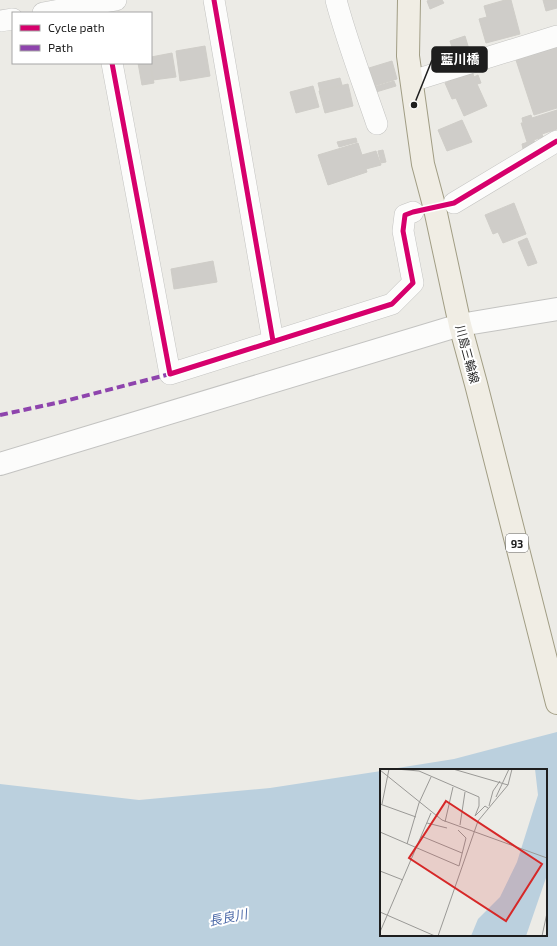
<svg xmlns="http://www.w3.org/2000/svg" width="557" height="946" font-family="'Exo 2','Noto Sans JP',sans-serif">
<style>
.water{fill:#bbd0de}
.building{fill:#cfcdc9;stroke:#cfcdc8}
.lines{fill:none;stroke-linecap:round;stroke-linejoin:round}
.minor-casing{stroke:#c3c3c1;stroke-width:22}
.tertiary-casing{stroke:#c3c3c1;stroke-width:24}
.primary-casing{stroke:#a19d84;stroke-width:24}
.minor{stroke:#fcfcfb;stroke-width:21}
.tertiary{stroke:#fcfcfb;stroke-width:22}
.primary{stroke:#f0ede4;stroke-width:22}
.quiet{stroke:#8e44ad;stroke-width:4;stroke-dasharray:8 4;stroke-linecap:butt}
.cycleway-casing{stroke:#fff;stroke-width:8}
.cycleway{stroke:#d6006c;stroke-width:5}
.labels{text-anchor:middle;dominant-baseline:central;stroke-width:4;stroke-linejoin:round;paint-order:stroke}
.shield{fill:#fff;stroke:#626262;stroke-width:1}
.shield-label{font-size:11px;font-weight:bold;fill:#1e1e1e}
.street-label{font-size:12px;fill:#1e1e1e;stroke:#fff}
.water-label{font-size:13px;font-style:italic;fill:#4e6ba9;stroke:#fff}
.inset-road{fill:none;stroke:#9a9996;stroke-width:1}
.view{fill:#d62828;fill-opacity:0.15;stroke:#d62828;stroke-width:2}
.inset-edge{fill:none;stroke:#1e1e1e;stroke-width:2}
.leader{fill:none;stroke:#1e1e1e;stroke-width:1.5}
.callout-dot{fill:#1e1e1e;stroke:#fff;stroke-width:1.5}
.callout{fill:#1e1e1e;stroke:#1e1e1e;stroke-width:1.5}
.callout-label{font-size:13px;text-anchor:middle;font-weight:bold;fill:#fff}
</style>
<rect width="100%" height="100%" fill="#ecebe6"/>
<path class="water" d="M557,732V946H0V784L139,800L270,788L381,771V935H546V770H385L454,759Z"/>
<path class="building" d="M429,0H442L444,3L430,9L427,1Z
M505,0H511L520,34L486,43L479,19L487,17L484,6Z
M543,0H557V8L546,11Z
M465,36L471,56L456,60L450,41Z
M557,43V108L534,115L515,57Z
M205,46L210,76L180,81L176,51Z
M172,53L176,77L153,80L150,63L151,57Z
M392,61L397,79L374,86L369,68Z
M138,63H150L154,83L142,85Z
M472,71L474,77L478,75L481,83L477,84L487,106L464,116L456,98L452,99L445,83Z
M340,78L342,85L320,91L318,83Z
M394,81L396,86L376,92L374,87Z
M348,84L353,106L325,113L319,91Z
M313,86L319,107L296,113L290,92Z
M557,110V129L542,134L543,137L527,142L521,123H523L522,118L531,115L532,118Z
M462,120L472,142L447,151L438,130Z
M356,138L357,142L339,147L337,142Z
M534,140L535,145L523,149L522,144Z
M358,143L362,155L376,151L381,165L366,169L367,172L328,185L318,155Z
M383,150L386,162L381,163L378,151Z
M514,203L526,234L503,243L498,232L493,234L485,215Z
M527,238L537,263L528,266L518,242Z
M213,261L217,282L174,289L171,269Z"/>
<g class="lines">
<defs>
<path id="minor" d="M214,0L273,341
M336,0C347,42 363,83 377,124
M43,13L116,0
M0,21L13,19
M112,63L170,374L392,304L413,283L403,231L405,215L413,212
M412,81L557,36
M454,203L557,141"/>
<path id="tertiary" d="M0,464L460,325L557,309"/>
<path id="primary" d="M409,0L408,56L423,164L435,209L460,325L476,384L557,703"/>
</defs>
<use href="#minor" class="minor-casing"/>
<use href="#tertiary" class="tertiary-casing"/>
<use href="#primary" class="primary-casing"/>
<use href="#minor" class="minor"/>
<use href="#tertiary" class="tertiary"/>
<use href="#primary" class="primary"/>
<path class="quiet" d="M0,415L61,402L170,374"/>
<defs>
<path id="cycleway" d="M214,0L273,341
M112,63L170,374L392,304L413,283L403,231L405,215L413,212L454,203L557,141"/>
</defs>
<use href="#cycleway" class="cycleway-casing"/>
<use href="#cycleway" class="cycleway"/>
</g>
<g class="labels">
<rect class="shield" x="506" y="534" width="22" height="18" rx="3"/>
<g class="shield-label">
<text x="517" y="543">93</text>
</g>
<g class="street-label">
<text transform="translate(468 354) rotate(75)">川島三輪線</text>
</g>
<g class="water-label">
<text transform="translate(228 917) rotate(-11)">長良川</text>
</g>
</g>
<g transform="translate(380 769)">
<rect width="167" height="167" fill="#ecebe6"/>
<path d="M155,0H167V106L146,167H91L98,150L120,128L137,93L158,26Z" fill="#bbd0de"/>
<path class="inset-road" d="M16,0L39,2L99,28V37L95,47L105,37L108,39M73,0L128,16M0,1L62,51L167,89M116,28L129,0M0,35L36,48M2,35L9,0M109,37L113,22L120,12M65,53L73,18M47,54L67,59M80,56L85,23M0,63L79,97L86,69L78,61M41,67L82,84M27,75L39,34L51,8M0,102L23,111M0,143L55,167M0,163L51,44M58,167L98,52L128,16L132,0M162,167L167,144"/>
<path class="view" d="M66,32L162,95L126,152L29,89Z"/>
<rect width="167" height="167" class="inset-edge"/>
</g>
<path class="leader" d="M414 105L432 60"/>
<circle class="callout-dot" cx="414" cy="105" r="4"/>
<rect class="callout" x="432" y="47" width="55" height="25" rx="4"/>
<g class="callout-label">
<text x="460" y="64">藍川橋</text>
</g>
<rect x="12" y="12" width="140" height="52" fill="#ffffff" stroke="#a5a5a5"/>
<rect x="20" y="25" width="20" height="6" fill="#d6006c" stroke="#a5a5a5"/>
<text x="48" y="32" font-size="12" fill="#1e1e1e">Cycle path</text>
<rect x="20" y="45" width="20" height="6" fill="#8e44ad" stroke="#a5a5a5"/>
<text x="48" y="52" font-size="12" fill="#1e1e1e">Path</text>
</svg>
